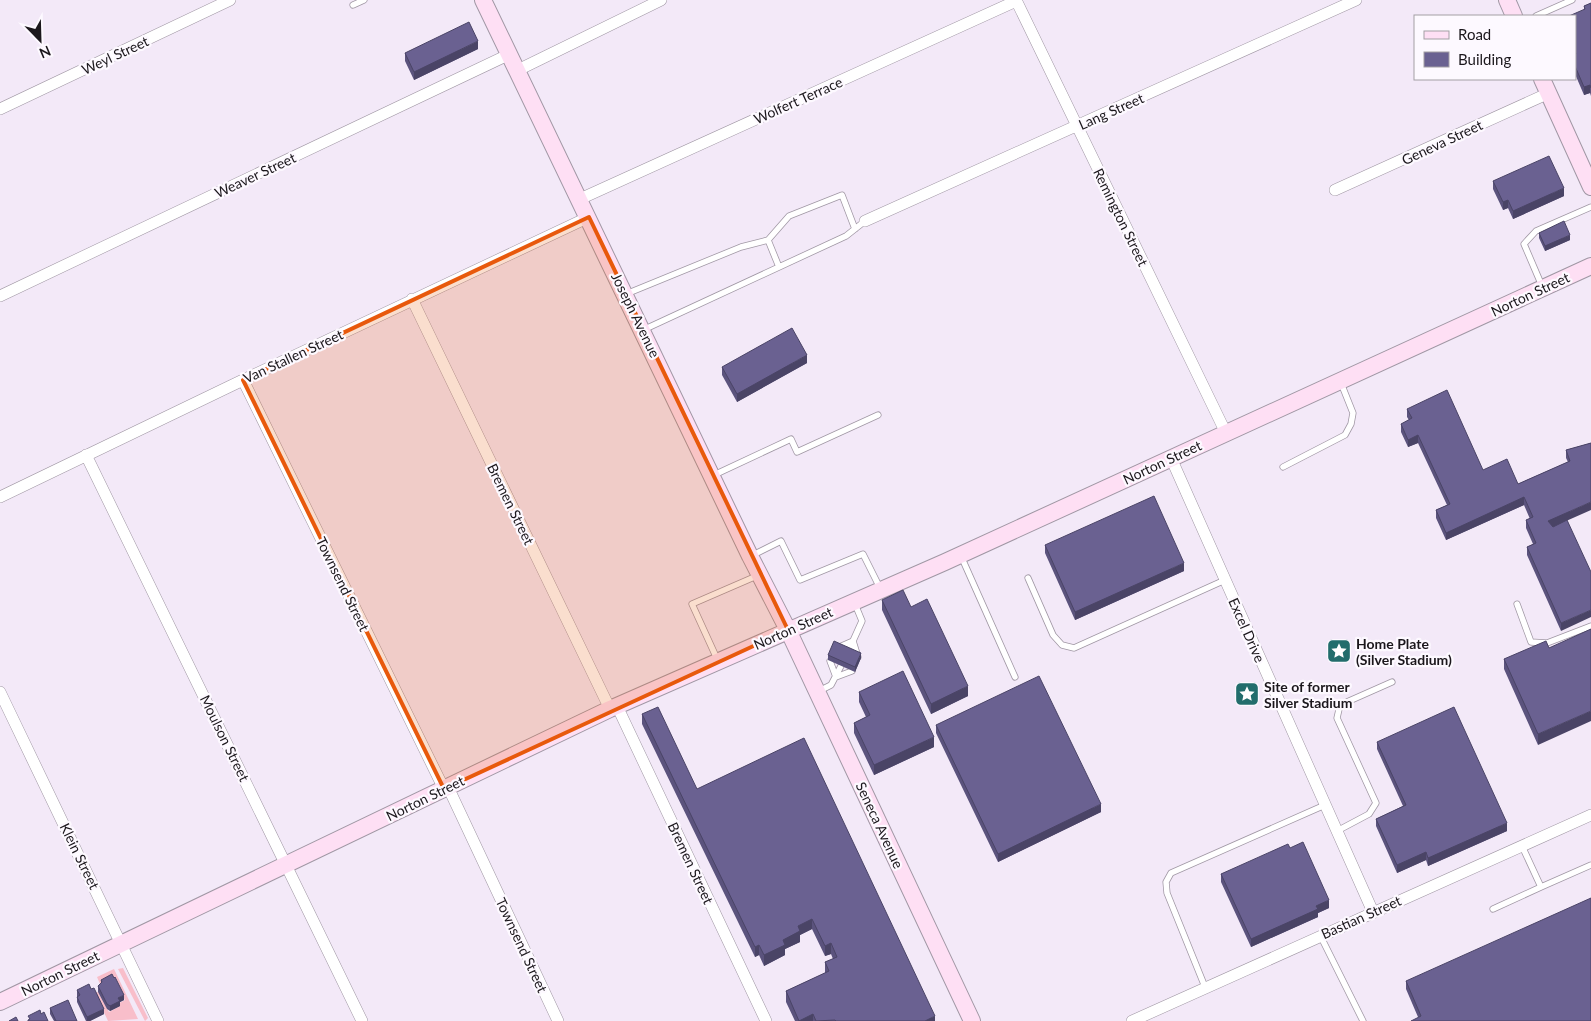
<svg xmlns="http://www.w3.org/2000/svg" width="1591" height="1021" font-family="Lato,sans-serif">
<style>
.green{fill:#f8beca}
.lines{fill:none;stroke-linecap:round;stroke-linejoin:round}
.lane-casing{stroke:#a097a4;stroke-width:7}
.street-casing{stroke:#a097a4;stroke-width:12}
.secondary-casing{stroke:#a097a4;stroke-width:18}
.lane{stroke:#fff;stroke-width:5.5}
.street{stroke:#fff;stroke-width:11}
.secondary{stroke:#fedff4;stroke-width:16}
.wall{fill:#5b537d}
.shaded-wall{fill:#4a4466}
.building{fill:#6a6191;stroke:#4a4466}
.marked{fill:#e8590c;fill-opacity:0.2;stroke:#e8590c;stroke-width:4;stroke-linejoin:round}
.labels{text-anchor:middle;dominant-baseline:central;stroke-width:4.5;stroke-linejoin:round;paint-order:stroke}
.street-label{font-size:14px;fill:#1b171c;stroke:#fdf9ff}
.poi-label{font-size:14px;font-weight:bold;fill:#1b171c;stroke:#fdf9ff;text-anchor:start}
</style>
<rect width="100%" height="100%" fill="#f3e9f8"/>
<path class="green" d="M123,968L148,1018L145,1021L118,969Z
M114,969L138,1019L108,1021L95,993L98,992L109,1012L120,1006L119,1003L125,1000L112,978L100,984L97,977Z"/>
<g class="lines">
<defs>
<path id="lane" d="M353,5L364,0
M1536,16L1572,0
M768,240L779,267
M1542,286L1524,244L1536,231L1591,207
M626,294L741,247L768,240L789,216L842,195L855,229
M643,330L846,236L865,221
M1283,467L1345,435L1351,424L1353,413L1341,383
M714,475L791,439L797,452L878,415
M751,556L781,541L800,580L863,554L880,588
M961,556L1015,677
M1028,578L1053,635L1062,645L1074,648L1225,580
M1517,604L1531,642L1547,643L1591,626
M837,648L853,641L858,657
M848,652L862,621L855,604
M718,661L692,604L759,575
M830,661L836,677L852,671
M819,691L831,685L841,666
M1337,831L1369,814L1376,803L1337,718L1340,705L1392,682
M1522,846L1541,887L1591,865
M1493,909L1541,887
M1320,935L1363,1021
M1205,987L1167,893L1166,882L1171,873L1325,805"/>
<path id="street" d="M1016,0L1226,433
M518,70L661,0
M0,109L230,0
M1335,190L1549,93
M580,199L1016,1
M865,221L1356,0
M0,296L510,54
M412,299L610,709
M243,380L444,789
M86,455L362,1021
M1171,458L1373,912
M0,497L243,380L589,217
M0,692L158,1021
M617,706L766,1021
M448,787L558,1021
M1132,1021L1591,815"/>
<path id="secondary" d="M483,0L750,556L788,630L972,1021
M1507,0L1514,16
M1542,79L1591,187
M0,1002L610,709L945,562L1591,266"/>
</defs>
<use href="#lane" class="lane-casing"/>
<use href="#street" class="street-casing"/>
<use href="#secondary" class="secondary-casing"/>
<use href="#lane" class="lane"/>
<use href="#street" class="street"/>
<use href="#secondary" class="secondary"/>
</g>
<path class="wall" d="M1591,3V96L1590,93L1584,95L1575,74V16L1584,10V6Z
M478,49L414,80L405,61V53Z
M1493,181L1564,196L1513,219L1508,208L1503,210L1493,189Z
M1539,233L1570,240L1545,251L1539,238Z
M807,363L737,402L722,375V367Z
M1407,409L1483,470L1518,484L1568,462L1566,458V450L1591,443L1567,520L1561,631L1527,555V547L1533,544L1526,528V520L1530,519L1524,505L1446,540L1436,518V510L1447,505L1418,443L1408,447L1401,432V424L1409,420L1407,417Z
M1045,545L1184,571L1075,620L1045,553Z
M882,600L911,607L968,696L931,714L882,610Z
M1549,648L1538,745L1504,669V659Z
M828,655L861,658L855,672L828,660Z
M859,692L934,747L874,775L854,733V723L866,717L859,702Z
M642,714L697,789L935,1021H795L786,1002V991L825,973V962L833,959L831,954L825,956L812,929L800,935V942L785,949V955L764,966L759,955L755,957L642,724Z
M936,725L1101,812L998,862L936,733Z
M1377,742L1507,831L1428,866L1426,860L1397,873L1376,826V819L1403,806L1377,749Z
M1290,848L1329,908L1318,913V917L1251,947L1221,882V874Z
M101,980L124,1000L120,1002V1006L110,1011L107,1009L98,992V986L101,984Z
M1406,981L1591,1021L1418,1017L1406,989Z
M77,990L104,1014L90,1021H86L77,1002Z
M50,1008L77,1021H54L50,1014Z"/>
<path class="shaded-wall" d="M478,41V49L414,80V72Z
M1590,85V93L1584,95V87Z
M1564,188V196L1513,219V211Z
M1508,200V208L1503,210V202Z
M1570,235V240L1545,251V246Z
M807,355V363L737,402V394Z
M1418,435V443L1408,447V440Z
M1524,497V505L1446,540V533Z
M1591,502V510L1548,529V521Z
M1184,563V571L1075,620V612Z
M1591,610V617L1561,631V623Z
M861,653V658L855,672V667Z
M968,686V696L931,714V704Z
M1591,711V721L1538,745V734Z
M934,737V747L874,775V765Z
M1101,804V812L998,862V854Z
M1507,823V831L1428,866V858Z
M1426,852V860L1397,873V865Z
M1329,900V908L1318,913V917L1251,947V939L1316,906Z
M812,919V929L800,935V942L785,949V955L764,966V955L783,940L798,926Z
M831,943V954L825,956V946Z
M759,945V955L755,957V947Z
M124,995V1000L120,1002V1006L110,1011V1006L118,998Z
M104,1009V1014L90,1021H87V1017Z
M813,1014V1021H799Z
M935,1016V1021H925Z"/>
<path class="building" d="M1591,3V88L1590,85L1584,87L1575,66V54H1576L1575,52V16H1569L1585,9L1584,6Z
M469,22L478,41L414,72L405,53Z
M1549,156L1564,188L1513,211L1508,200L1503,202L1493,181Z
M1564,221L1570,235L1545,246L1539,233Z
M792,328L807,355L737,394L722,367Z
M1447,390L1483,470L1507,459L1518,484L1570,461L1566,450L1591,443V502L1548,521L1553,527L1567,520L1591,572V610L1561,623L1527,547L1536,543L1526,520L1533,517L1524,497L1446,533L1436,510L1450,504L1418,435L1408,440L1401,424L1412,418L1407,409Z
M1154,496L1184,563L1075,612L1045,545Z
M903,590L911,607L927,599L968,686L931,704L882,600Z
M1591,629V711L1538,734L1504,659L1546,641L1549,648Z
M834,641L861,653L855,667L828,655Z
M903,671L934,737L874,765L854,723L870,715L859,692Z
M1039,676L1101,804L998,854L936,725Z
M658,707L697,789L804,738L935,1016L925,1021H836L835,1020L816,1021L813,1014L799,1021L786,991L829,971L825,962L837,957L831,943L825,946L812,919L798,926L800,931L783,940L785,945L764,955L759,945L755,947L642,714Z
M1454,707L1507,823L1428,858L1426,852L1397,865L1376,819L1406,805L1377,742Z
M1303,842L1329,900L1316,906L1318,909L1251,939L1221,874L1288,844L1290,848Z
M1591,898V1021H1411L1421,1016L1406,981Z
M112,974L114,978L115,977L124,995L118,998L120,1001L110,1006L107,1004L98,986L102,982L101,980Z
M89,984L91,989L94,988L104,1009L87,1017L77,997L80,995L77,990Z
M68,1000L77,1021H56L50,1008Z
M40,1010L41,1014L44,1012L48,1021H28V1020L30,1019L28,1016Z
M16,1017L18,1021H9Z"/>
<path class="marked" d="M589,217L788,630L444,789L243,380Z"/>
<defs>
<symbol id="sight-square" viewBox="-11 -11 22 22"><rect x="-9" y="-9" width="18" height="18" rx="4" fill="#226d6c" stroke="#fdf9ff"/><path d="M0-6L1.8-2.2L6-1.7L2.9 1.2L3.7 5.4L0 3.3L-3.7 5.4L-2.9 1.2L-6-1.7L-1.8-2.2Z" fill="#fff"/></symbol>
</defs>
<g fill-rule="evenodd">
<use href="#sight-square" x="1325" y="637" width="28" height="28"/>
<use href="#sight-square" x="1233" y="680" width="28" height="28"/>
</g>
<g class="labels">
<g class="street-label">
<text transform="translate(115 55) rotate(-25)">Weyl Street</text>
<text transform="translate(798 100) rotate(-24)">Wolfert Terrace</text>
<text transform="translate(1111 111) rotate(-24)">Lang Street</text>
<text transform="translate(1442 142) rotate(-25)">Geneva Street</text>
<text transform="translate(255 175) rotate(-25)">Weaver Street</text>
<text transform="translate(1121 217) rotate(64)">Remington Street</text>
<text transform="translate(1530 294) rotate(-25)">Norton Street</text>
<text transform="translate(636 315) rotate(64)">Joseph Avenue</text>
<text transform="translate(293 356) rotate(-25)">Van Stallen Street</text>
<text transform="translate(1162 462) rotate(-25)">Norton Street</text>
<text transform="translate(511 504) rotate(64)">Bremen Street</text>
<text transform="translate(343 584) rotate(64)">Townsend Street</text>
<text transform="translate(793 628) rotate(-24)">Norton Street</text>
<text transform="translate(1247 630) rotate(66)">Excel Drive</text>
<text transform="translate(225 738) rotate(64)">Moulson Street</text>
<text transform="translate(425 798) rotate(-26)">Norton Street</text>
<text transform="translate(880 825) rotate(65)">Seneca Avenue</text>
<text transform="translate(80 856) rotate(64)">Klein Street</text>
<text transform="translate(691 863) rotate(65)">Bremen Street</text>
<text transform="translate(1361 917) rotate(-24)">Bastian Street</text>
<text transform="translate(522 945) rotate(65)">Townsend Street</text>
<text transform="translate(60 973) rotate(-26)">Norton Street</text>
</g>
<g class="poi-label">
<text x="1356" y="643">Home Plate<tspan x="1356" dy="16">(Silver Stadium)</tspan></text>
<text x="1264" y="686">Site of former<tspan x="1264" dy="16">Silver Stadium</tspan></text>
</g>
</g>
<rect x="1414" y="15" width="162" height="65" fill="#fdf9ff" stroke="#a39fa4"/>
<rect x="1424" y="31" width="25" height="8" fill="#fedff4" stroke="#a39fa4"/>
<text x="1458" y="40" font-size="15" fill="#1b171c">Road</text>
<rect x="1424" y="52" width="25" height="15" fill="#6a6191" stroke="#a39fa4"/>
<text x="1458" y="65" font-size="15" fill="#1b171c">Building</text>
<g transform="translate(40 40) rotate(157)" stroke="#fdf9ff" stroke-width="4" paint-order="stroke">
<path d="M0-4L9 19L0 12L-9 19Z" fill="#1b171c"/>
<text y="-8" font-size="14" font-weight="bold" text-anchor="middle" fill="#1b171c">N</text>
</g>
</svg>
